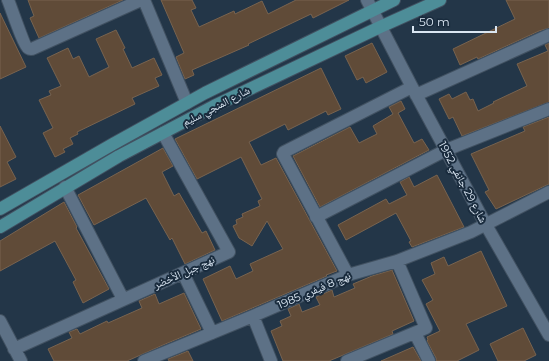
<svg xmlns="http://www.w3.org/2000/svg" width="549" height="361" font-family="Montserrat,'Noto Naskh Arabic',sans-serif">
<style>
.building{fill:#604b38;stroke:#78634f}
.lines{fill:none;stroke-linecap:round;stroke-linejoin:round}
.minor-casing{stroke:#415161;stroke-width:14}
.major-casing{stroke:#415161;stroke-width:14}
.minor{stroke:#5d7186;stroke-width:12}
.major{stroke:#4d8d98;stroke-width:12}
.labels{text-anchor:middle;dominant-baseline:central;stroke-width:4;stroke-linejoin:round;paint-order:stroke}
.street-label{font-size:11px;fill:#dae6f2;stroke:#192b3d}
</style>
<rect width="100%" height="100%" fill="#233648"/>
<path class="building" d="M28,0H123L39,38L30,18L34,16Z
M161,0H192L196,8L191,10L199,27L234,11L235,14L262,1L268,14L296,0H349L313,18L311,14L248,44L249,45L192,70L194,75L185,79L176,57L184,53Z
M506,0H549V28L539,31L478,59L477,57L460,65L453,49L515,19Z
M0,13L26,67L0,79Z
M116,30L125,48L123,49L132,68L154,58L162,75L155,78L159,86L132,98L135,104L77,132L78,134L70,138L73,144L63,149L65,152L55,157L43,133L53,128L39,100L51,95L49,91L61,86L47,58L68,48L73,59L79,56L89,77L109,67L96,39Z
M372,43L387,72L366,83L363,77L357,80L345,56Z
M549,43V102L462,136L453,117L449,119L439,99L449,94L452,99L466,92L470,100L473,99L478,111L494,103L493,102L527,86L517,64L548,51L545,45Z
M321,68L341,109L328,115L326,111L288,130L285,124L249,142L261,165L276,158L337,271L326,275L327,276L222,321L203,279L230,266L236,279L253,271L250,264L283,249L267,221L252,246L239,238L233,226L237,224L236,220L243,217L242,214L260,206L258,201L262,199L241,157L197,179L175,139Z
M401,101L405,109L398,113L414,143L422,139L429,150L320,207L293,156L350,127L359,143L377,134L373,126L393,114L389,107Z
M549,117V184L496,209L485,192L489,190L471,154L525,131L523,127Z
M0,126L16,157L7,162L16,179L0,187Z
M163,148L173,166L162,172L174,196L179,193L202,233L206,231L215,250L185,264L172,238L170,240L146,198L94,225L78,195Z
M437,175L464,227L412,247L409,242L411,241L396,213L346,240L338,225L386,199L389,204L407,195L400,182L409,177L414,187Z
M64,202L77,227L76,228L109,289L83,303L73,282L76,280L55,241L0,271V241Z
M481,251L507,306L466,324L479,350L457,361H436V358L427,341L428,340L427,337L440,331L426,304L433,300L422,280L435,274L431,263L444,257L448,266Z
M392,270L414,321L392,331L393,334L329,361H283L271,331L282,326L280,321L291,316L288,309L299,304L302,312L320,305L316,297L332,290L334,297L355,288L353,284L372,276Z
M184,293L201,329L163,345L127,361H54L48,349L72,338L69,332L77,329L80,334L107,321L108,323L142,308L139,301L155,294L159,304Z
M523,328L536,355L524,361H498L490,344Z
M413,347L421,361H381Z
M188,351L193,361H169L168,359Z"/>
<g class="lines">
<defs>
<path id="minor" d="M8,0C11,7 24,46 28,48C31,50 32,49 34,48L141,0
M144,0L187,103
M367,0L412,87L486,225L549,335
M416,95L549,35
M65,187L123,299
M316,217L446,150L549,109
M183,273L212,333
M348,275L284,156L283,154L284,152L412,87
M253,316L271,361
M0,321L21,361
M415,333L429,361
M14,349L229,252L163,133
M144,361L253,316L348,275L397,261L471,232L549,192
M347,361L426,328L397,261"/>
<path id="major" d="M0,209L113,144L205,93L394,0
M0,227L119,156L214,106L380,27L440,0"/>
</defs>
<use href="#minor" class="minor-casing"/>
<use href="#major" class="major-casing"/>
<use href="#minor" class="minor"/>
<use href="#major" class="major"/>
</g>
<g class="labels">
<g class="street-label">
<text transform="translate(216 106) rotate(-27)">شارع المنجي سليم</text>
<text transform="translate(463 182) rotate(62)">شارع 29 جانفي 1952</text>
<text transform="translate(184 272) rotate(-24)">نهج جبل الأخضر</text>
<text transform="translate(314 290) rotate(-23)">نهج 8 فيفري 1985</text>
</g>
</g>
<path d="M413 26v6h83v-6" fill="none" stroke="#dae6f2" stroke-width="2"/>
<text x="419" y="26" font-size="12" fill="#dae6f2" stroke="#192b3d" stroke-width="3" paint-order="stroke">50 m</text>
</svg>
